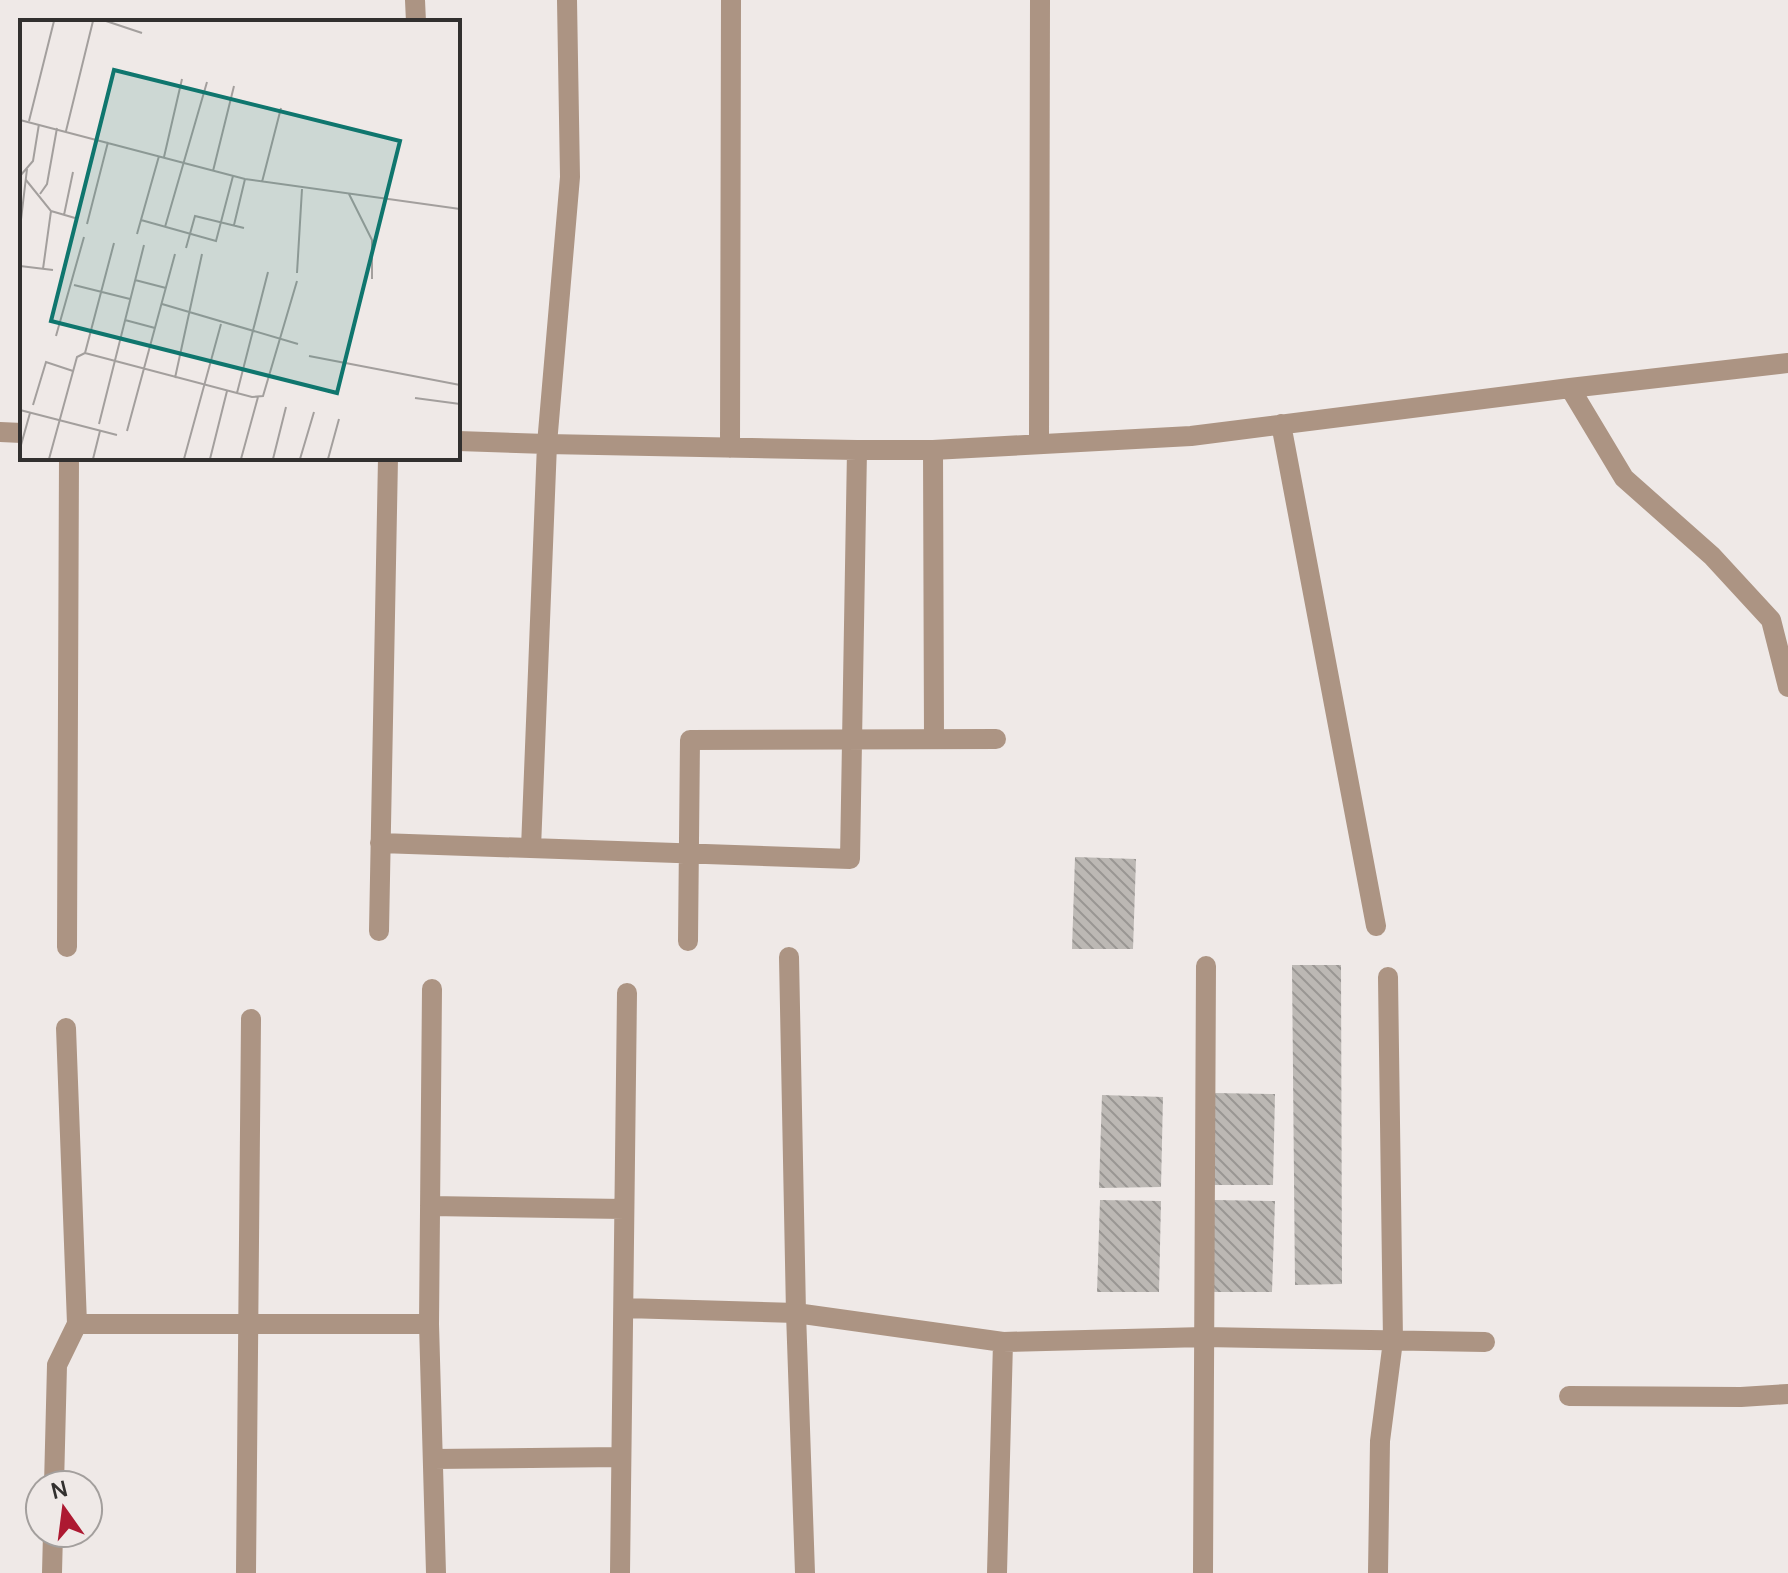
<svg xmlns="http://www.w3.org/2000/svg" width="1788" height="1573" font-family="Manrope,sans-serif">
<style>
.building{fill:url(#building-back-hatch)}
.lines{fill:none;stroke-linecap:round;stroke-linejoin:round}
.minor{stroke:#ac9483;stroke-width:20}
.inset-road{fill:none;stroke:#a39f9d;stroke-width:2}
.view{fill:#0f766e;fill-opacity:0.15;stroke:#0f766e;stroke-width:4}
.inset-edge{fill:none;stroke:#32302f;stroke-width:4}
</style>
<defs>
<pattern id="building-back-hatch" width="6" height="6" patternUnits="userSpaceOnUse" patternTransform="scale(2)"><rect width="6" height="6" fill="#bcb8b4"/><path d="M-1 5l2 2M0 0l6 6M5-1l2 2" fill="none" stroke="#999693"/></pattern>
</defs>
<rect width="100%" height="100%" fill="#efe9e7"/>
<path class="building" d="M1075,857L1136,859L1133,949H1072Z
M1292,965H1341L1342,1284L1295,1285Z
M1214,1093L1275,1094L1273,1185H1211Z
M1102,1095L1163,1097L1161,1187L1099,1188Z
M1100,1200L1161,1201L1159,1292H1097Z
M1214,1200L1275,1201L1272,1292H1210Z"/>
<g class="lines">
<path class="minor" d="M415,0L416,22
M1570,388L1624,478L1712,556L1771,620L1788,687
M1281,424L1376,926
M0,432L22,433
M458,441L547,444L857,450H933L1191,436L1570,388L1788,363
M1039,444L1040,0
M730,448L731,0
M933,450L934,739
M380,843L850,859L857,450
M531,848L547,444L570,177L567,0
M379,931L388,458
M688,941L690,740L996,739
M67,947L69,458
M789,957L796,1313L805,1573
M432,989L429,1324L436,1573
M430,1206L624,1209
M624,1308L796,1313L1003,1342L1204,1337L1485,1342
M77,1324H429
M1569,1396L1741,1397L1788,1394
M433,1459L621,1457
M54,1485L57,1365L77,1324L66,1028
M52,1573L53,1533
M246,1573L251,1019
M620,1573L627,993
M997,1573L1003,1342
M1203,1573L1206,966
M1378,1573L1380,1441L1393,1341L1388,977"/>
</g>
<g transform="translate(20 20)">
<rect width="440" height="440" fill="#efe9e7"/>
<path class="inset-road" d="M86,1L122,13M0,100L225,159L440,189M9,101L34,1M46,111L73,1M144,137L162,59M193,151L214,66M0,156L13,141L19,104M6,160L31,191L23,249M242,162L261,88M20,174L27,164L37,108M329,174L352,220V259M31,191L55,198M44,195L53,152M121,200L196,221L213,156M67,204L88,122M214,205L225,159M145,207L187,62M0,208L7,149M117,214L139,136M166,228L175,196L224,208M0,246L33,250M277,253L282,169M115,260L146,268M54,265L110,279M142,284L278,324M105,300L135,308M36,316L64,217M65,333L232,377L243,376L277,261M289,336L440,365M155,358L182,234M217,373L248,252M395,378L440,384M13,385L26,342L53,351M0,390L97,415M79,404L124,225M107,411L155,234M1,425L10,393M29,439L57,337L65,333L94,223M73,439L80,411M164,439L201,304M190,439L207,371M221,439L238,377M253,439L266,387M280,439L294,392M308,439L319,399"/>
<path class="view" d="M94,50L380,121L317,373L31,301Z"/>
<rect width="440" height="440" class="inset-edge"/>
</g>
<g transform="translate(64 1509) rotate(346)"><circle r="38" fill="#efe9e7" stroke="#a39f9d" stroke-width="2"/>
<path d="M0-6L14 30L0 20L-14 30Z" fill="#ad1931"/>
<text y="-12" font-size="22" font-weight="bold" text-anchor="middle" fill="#32302f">N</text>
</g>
</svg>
